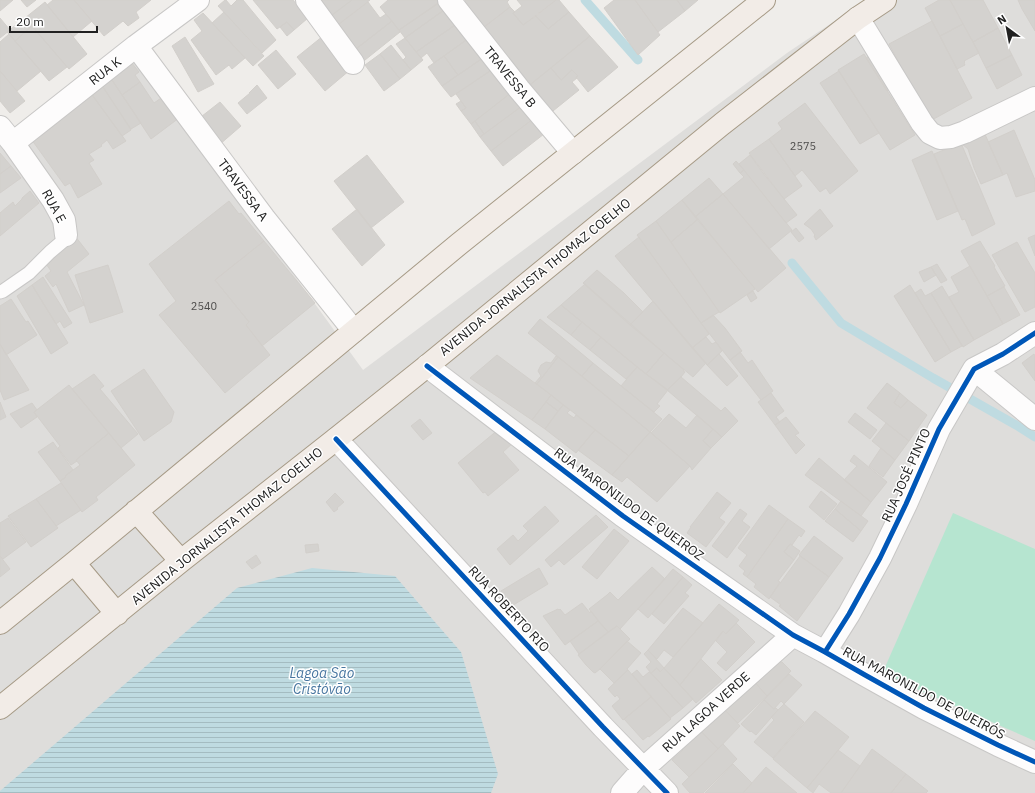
<svg xmlns="http://www.w3.org/2000/svg" width="1035" height="793" font-family="'IBM Plex Sans',sans-serif">
<style>
.residential{fill:#dedddb}
.pitch{fill:#b6e5d0}
.water{fill:url(#water-rules)}
.lines{fill:none;stroke-linecap:round;stroke-linejoin:round}
.stream{stroke:#bfdbe1;stroke-width:9}
.building{fill:#d4d2cf;stroke:#d2cfcb}
.service-casing{stroke:#c8c7c6;stroke-width:15}
.minor-casing{stroke:#c8c7c6;stroke-width:24}
.primary-casing{stroke:#a69a86;stroke-width:24}
.service{stroke:#fdfcfc;stroke-width:13}
.minor{stroke:#fdfcfc;stroke-width:22}
.primary{stroke:#f2ece7;stroke-width:22}
.cycleway-casing{stroke:#fff;stroke-width:8}
.cycleway{stroke:#0057b8;stroke-width:5}
.labels{text-anchor:middle;dominant-baseline:central;stroke-width:3;stroke-linejoin:round;paint-order:stroke}
.number-label{font-size:11px;fill:#4e4d4c}
.street-label{font-size:13px;fill:#212121;stroke:#fff}
.water-label{font-size:14px;font-style:italic;fill:#4876a0;stroke:#fff}
</style>
<defs>
<pattern id="water-rules" width="6" height="5" patternUnits="userSpaceOnUse"><rect width="6" height="5" fill="#bfdbe1"/><path d="M0 2.5h6" fill="none" stroke="#a4bcc1"/></pattern>
</defs>
<rect width="100%" height="100%" fill="#efedea"/>
<path class="residential" d="M866,0H1035V793H0V129L6,135L127,45L363,370L787,53Z"/>
<path class="pitch" d="M953,513L1035,549V741L882,674Z"/>
<path class="water" d="M312,568L395,576L461,652L498,774L491,793H0V791L237,588Z"/>
<g class="lines">
<path class="stream" d="M585,0L638,60
M792,263L841,323L933,378L1016,425L1035,437"/>
</g>
<path class="building" d="M0,0H13L0,11Z
M21,0H36L27,7Z
M53,0H74L92,21L73,37L47,5Z
M74,0H151L136,12L139,18L128,26L123,21L104,36Z
M225,0H226L231,6L237,0H243L276,40L262,53L218,6Z
M253,0H293L308,18L294,30L287,22L277,29Z
M316,0H352L326,20Z
M352,0H370L335,27L329,17Z
M388,0H441L442,1L399,30L380,7Z
M466,0H509L507,2L510,7L479,31L460,5Z
M517,0H556L523,25L513,13L522,6Z
M556,0H559L569,12L548,29L536,16Z
M614,0H635L660,35L638,55L604,8Z
M635,0H677L685,11L658,32Z
M677,0H698L685,11Z
M939,0H950L963,24L940,36L925,8Z
M950,0H983L998,28L973,42Z
M1018,0H1035V31L1022,9Z
M45,2L87,54L69,69L25,18Z
M368,2L380,18L386,14L392,21L352,52L334,28Z
M438,3L444,10L405,38L399,30Z
M510,7L515,12L513,13L523,25L536,16L548,29L569,12L590,36L526,88L479,31Z
M444,10L458,23L416,52L405,38Z
M224,12L264,56L253,66L212,23Z
M203,13L245,58L232,69L229,65L216,75L191,40L202,31L194,20Z
M0,18L10,30L0,38Z
M25,18L32,26L15,41L7,32Z
M392,21L400,32L360,64L352,52Z
M932,21L972,98L930,121L889,44Z
M287,22L294,30L287,36L280,27Z
M458,23L469,38L434,63L427,53L421,58L416,52Z
M963,24L979,53L964,61L965,62L964,63L965,65L957,69L940,36Z
M32,26L67,67L49,81L15,41Z
M998,28L1012,55L986,68L973,42Z
M9,34L41,71L17,91L0,71V42Z
M323,36L350,70L325,91L297,57Z
M590,36L618,67L588,92L576,77L578,76L572,70L561,80L551,68Z
M185,37L214,84L198,92L172,46Z
M405,38L423,60L411,70L403,60L406,57L396,44Z
M469,38L483,58L458,75L444,56Z
M391,45L411,70L400,79L380,54Z
M276,50L296,74L278,89L258,65Z
M873,53L890,88L887,91L866,58Z
M380,54L400,79L384,91L365,65Z
M864,54L915,135L890,150L838,70Z
M1012,55L1022,75L997,89L986,68Z
M444,56L458,75L442,86L428,67Z
M483,58L493,69L451,97L442,86Z
M131,62L139,72L135,75L140,82L122,95L110,77Z
M551,68L561,80L572,70L578,76L576,77L577,78L572,82L579,90L548,115L526,88Z
M493,69L512,92L471,124L461,111L466,108L456,94Z
M0,71L25,101L10,113L0,101Z
M839,71L879,133L860,144L820,83Z
M110,77L141,123L131,129L101,84Z
M140,82L154,103L164,96L179,118L151,139L122,95Z
M101,84L131,130L122,136L90,92Z
M257,85L267,98L247,114L238,103L250,93H249Z
M90,92L126,141L113,149L107,140L101,145L102,146L89,154L94,160L89,163L102,184L78,198L70,183L65,186L29,136L38,129L42,135L62,119L59,115Z
M512,92L522,106L484,134L475,121Z
M461,101L466,108L461,111L456,104Z
M220,102L241,126L219,145L197,120Z
M805,103L858,171L830,194L826,188L820,192L802,170L795,176L769,139L782,129L778,123Z
M522,106L533,119L491,151L480,137Z
M533,119L544,134L503,166L491,151Z
M475,121L484,134L480,137L471,124Z
M1014,130L1035,180V191L1016,197L1007,173L1003,175L988,142Z
M984,132L1003,175L981,184L974,168L968,149L962,144Z
M769,139L802,186L784,199L749,153Z
M961,143L995,224L982,231L972,236L965,219L962,220L934,154Z
M932,151L958,211L937,220L912,160Z
M0,153L11,166L0,174Z
M367,155L404,202L371,228L334,181Z
M750,155L763,173L797,215L786,223L739,164Z
M736,161L744,170L740,173L733,164Z
M11,166L21,178L0,193V174Z
M744,170L792,230L769,249L723,194L744,177L740,173Z
M709,178L723,194L695,217L682,200Z
M30,191L39,203L0,236V213L13,202L15,206L22,199V198Z
M723,194L786,268L758,292L695,217Z
M682,200L698,219L671,242L656,221Z
M229,201L239,214L241,213L264,241L215,280L249,322L246,325L270,355L225,393L159,315L176,301L149,264Z
M357,209L385,245L362,266L332,229Z
M820,209L833,226L816,240L814,236L815,235L811,229L804,224Z
M698,219L755,289L720,313L671,242Z
M656,221L719,312L701,323L637,235Z
M796,228L804,238L799,242L791,232Z
M1035,235V256L1028,238Z
M75,236L89,254L67,272L84,305L69,312L56,284L53,287L45,276L51,271L44,261Z
M639,237L709,334L692,348L615,256Z
M264,241L315,303L262,346L246,325L249,322L215,280Z
M980,241L995,266L994,267L1005,286L987,296L961,251Z
M1017,242L1035,273V307L1025,312L992,255Z
M937,264L947,280L941,283L931,267Z
M108,265L123,312L90,323L75,275Z
M970,266L1003,324L974,340L949,297L959,292L951,277Z
M931,267L936,275L924,282L919,272Z
M597,270L624,293L643,312L630,325L583,283Z
M43,277L72,323L64,328L60,321L56,324L32,285Z
M585,284L664,353L646,374L561,305Z
M32,285L68,343L51,354L17,296Z
M910,285L951,352L935,362L894,296Z
M942,286L974,340L963,347L931,293Z
M1004,287L1020,315L1003,324L987,296Z
M921,289L925,296L931,293L962,346L951,352L915,293Z
M753,291L757,298L751,302L747,295Z
M11,299L26,322L28,321L37,335L6,355L0,344V306Z
M653,301L706,363L693,377L630,325Z
M561,305L582,322L571,335L547,317Z
M713,315L725,328L742,351L730,360L701,323Z
M540,319L593,363L582,376L528,333Z
M582,322L601,337L590,350L571,335Z
M601,337L637,367L626,379L590,350Z
M706,337L712,344L716,342L722,351L707,365L692,348Z
M0,344L29,390L4,400L0,390Z
M740,352L748,363L752,360L773,391L761,400L730,360Z
M664,353L684,370L683,371L685,372L681,377L667,390L646,374Z
M719,354L738,376L727,386L707,365Z
M1034,354L1035,356V381L1022,363Z
M497,355L551,395L532,420L470,378Z
M556,356L558,357L537,384L535,383L541,376L538,371L541,365L546,362L551,363Z
M558,357L650,432L629,456L537,384Z
M593,363L662,419L650,432L582,376Z
M637,367L668,390L657,404L660,406L654,412L621,386Z
M144,369L174,412L171,422L144,441L111,391Z
M94,374L104,386L100,389L138,434L121,448L72,389Z
M681,377L721,411L725,407L738,421L722,437L667,390Z
M887,383L900,393L894,403L901,408L908,400L927,415L909,441L867,408Z
M69,385L109,433L76,460L77,461L71,465L58,448L60,446L34,412Z
M771,393L784,411L776,417L780,422L775,425L758,402Z
M900,393L908,400L901,408L894,403Z
M551,395L563,405L558,411L546,402Z
M0,402L6,417L0,420Z
M546,402L558,411L545,429L532,420Z
M32,403L37,410L34,412L37,417L21,428L10,414Z
M563,405L570,410L567,413L574,418L576,415L595,430L576,453L545,429Z
M855,413L877,430L870,439L848,422Z
M669,414L686,428L697,415L713,429L703,441L711,448L692,470L690,466L651,433Z
M786,417L799,433L795,435L805,445L796,454L775,425Z
M420,419L432,433L423,440L411,426Z
M886,423L909,441L895,460L872,441Z
M499,429L514,442L503,452L519,470L488,496L485,492L483,493L458,463Z
M713,429L722,437L711,448L703,441Z
M595,430L629,456L612,475L578,450Z
M650,432L690,466L657,502L627,477L622,482L612,475Z
M109,433L135,465L96,497L98,500L82,512L60,481L66,477L65,476L80,465L76,460Z
M53,442L73,470L65,476L66,477L60,481L38,452Z
M881,448L895,460L883,477L869,466Z
M854,455L887,482L871,502L844,480L857,466L850,461Z
M819,458L871,502L861,516L805,475Z
M61,483L81,510L56,526L36,499Z
M821,491L837,504L824,520L809,507Z
M717,492L731,503L719,518L725,522L706,547L687,533L691,527H690Z
M335,493L344,502L337,508L338,509L334,512L326,502Z
M36,499L58,528L31,547L8,516Z
M841,501L868,521L861,531L835,509Z
M769,505L788,519L747,577L743,574L745,571L739,566L747,555L738,548Z
M545,506L559,521L510,565L497,549L513,535L518,541L528,531L523,526Z
M740,509L747,514L742,521L750,527L727,558L712,546Z
M835,509L861,531L853,542L825,521Z
M596,515L608,527L564,565L559,560L551,567L545,560Z
M8,518L26,542L3,559L0,556V523Z
M788,519L805,531L801,537L799,535L792,545L790,544L784,552L794,560L778,581L780,582L769,599L754,587L756,584L747,577Z
M614,529L629,541L597,579L582,567Z
M814,536L843,558L829,577L799,555Z
M318,544L319,551L306,553L305,545Z
M790,544L800,551L794,560L784,552Z
M256,555L261,563L252,569L246,562Z
M0,556L10,569L0,577Z
M800,556L829,577L797,621L779,606L781,605L770,597Z
M652,567L665,579L620,629L617,626L608,632L589,609L607,595L610,592L618,600Z
M539,568L548,584L510,607L501,591Z
M673,569L683,577L648,618L638,609Z
M683,577L692,585L685,593L689,596L664,624L652,614Z
M582,603L590,613L591,611L598,621L565,645L543,616L558,609L559,610L560,609L565,615Z
M719,604L739,620L726,634L723,631L680,685L664,668Z
M683,608L703,623L673,657L664,650L657,659L648,650Z
M598,621L608,632L579,654L570,641Z
M736,623L755,642L726,671L717,663L727,652L716,641L723,631L726,634Z
M617,626L630,639L600,669L595,673L593,672L586,665L578,655Z
M627,641L641,653L627,669L628,670L614,683L600,669Z
M648,650L664,668L660,672L657,668L651,673L646,667L651,662L644,654Z
M701,659L722,680L696,703L680,685Z
M771,662H782L791,671L767,696L752,679Z
M657,668L660,672L664,668L693,699L683,708L651,673Z
M628,670L651,697L623,720L612,706L620,699L617,695L615,697L608,689Z
M637,670L643,677L649,672L651,673L683,708L670,718L632,674Z
M789,674L802,685L784,704L781,701L774,709L764,700Z
M752,679L767,696L738,723L722,707Z
M651,697L671,719L649,737L648,736L643,740L624,719Z
M764,700L774,709L776,708L778,710L756,735L751,731L750,732L741,724Z
M784,704L804,722L773,758L754,742L774,720L771,717Z
M722,707L740,726L718,749L699,729Z
M815,711L849,737L807,788L773,759Z
M699,729L718,749L689,777L672,760L683,750L680,747Z
M723,744L737,759L703,793H690L682,784Z
M872,749L906,774L891,793H841Z
M838,750L860,766L841,793H831L819,784L813,793L807,788Z
M733,764L752,783L743,793H705Z
M766,767L797,793H743Z
M906,774L928,791L926,793H891Z"/>
<g class="lines">
<defs>
<path id="service" d="M0,292L3,291L29,273L50,252L63,241L66,235"/>
<path id="minor" d="M307,0L353,63
M449,0L519,89L573,153
M858,18L922,123L930,133L940,138L951,137L965,132L1035,98
M136,46L264,218L354,331
M0,127L13,143L53,200L64,220L65,227L66,235
M13,143L136,46L198,0
M427,366L623,516L793,635L825,652L865,675L924,708L998,745L1035,762
M974,369L1035,419
M336,439L603,727L667,793
M825,652L849,614L880,558L906,504L939,429L974,369L1003,354L1035,333
M622,793L644,768L793,635"/>
<path id="primary" d="M136,511L181,561
M74,563L117,614
M0,623L74,563L459,244L764,0
M0,708L181,561L336,439L427,366L722,124L858,18L885,0"/>
</defs>
<use href="#service" class="service-casing"/>
<use href="#minor" class="minor-casing"/>
<use href="#primary" class="primary-casing"/>
<use href="#service" class="service"/>
<use href="#minor" class="minor"/>
<use href="#primary" class="primary"/>
<defs>
<path id="cycleway" d="M427,366L623,516L793,635L825,652L865,675L924,708L998,745L1035,762
M336,439L603,727L667,793
M825,652L849,614L880,558L906,504L939,429L974,369L1003,354L1035,333"/>
</defs>
<use href="#cycleway" class="cycleway-casing"/>
<use href="#cycleway" class="cycleway"/>
</g>
<g class="labels">
<g class="number-label">
<text x="803" y="146">2575</text>
<text x="204" y="306">2540</text>
</g>
<g class="street-label">
<text transform="translate(105 71) rotate(-38)">RUA K</text>
<text transform="translate(510 77) rotate(51)">TRAVESSA B</text>
<text transform="translate(243 190) rotate(53)">TRAVESSA A</text>
<text transform="translate(54 206) rotate(61)">RUA E</text>
<text transform="translate(535 277) rotate(-39)">AVENIDA JORNALISTA THOMAZ COELHO</text>
<text transform="translate(906 475) rotate(-66)">RUA JOSÉ PINTO</text>
<text transform="translate(629 504) rotate(36)">RUA MARONILDO DE QUEIROZ</text>
<text transform="translate(227 526) rotate(-39)">AVENIDA JORNALISTA THOMAZ COELHO</text>
<text transform="translate(509 609) rotate(47)">RUA ROBERTO RIO</text>
<text transform="translate(924 693) rotate(28)">RUA MARONILDO DE QUEIRÓS</text>
<text transform="translate(706 712) rotate(-42)">RUA LAGOA VERDE</text>
</g>
<g class="water-label">
<text x="322" y="673">Lagoa São<tspan x="322" dy="16">Cristóvão</tspan></text>
</g>
</g>
<g transform="translate(1007 28) rotate(328)" stroke="#ffffff" stroke-width="3" paint-order="stroke">
<path d="M0-3L7 15L0 10L-7 15Z" fill="#212121"/>
<text y="-6" font-size="11" font-weight="bold" text-anchor="middle" fill="#212121">N</text>
</g>
<path d="M10 26v6h87v-6" fill="none" stroke="#212121" stroke-width="2"/>
<text x="16" y="26" font-size="12" fill="#212121" stroke="#ffffff" stroke-width="3" paint-order="stroke">20 m</text>
</svg>
